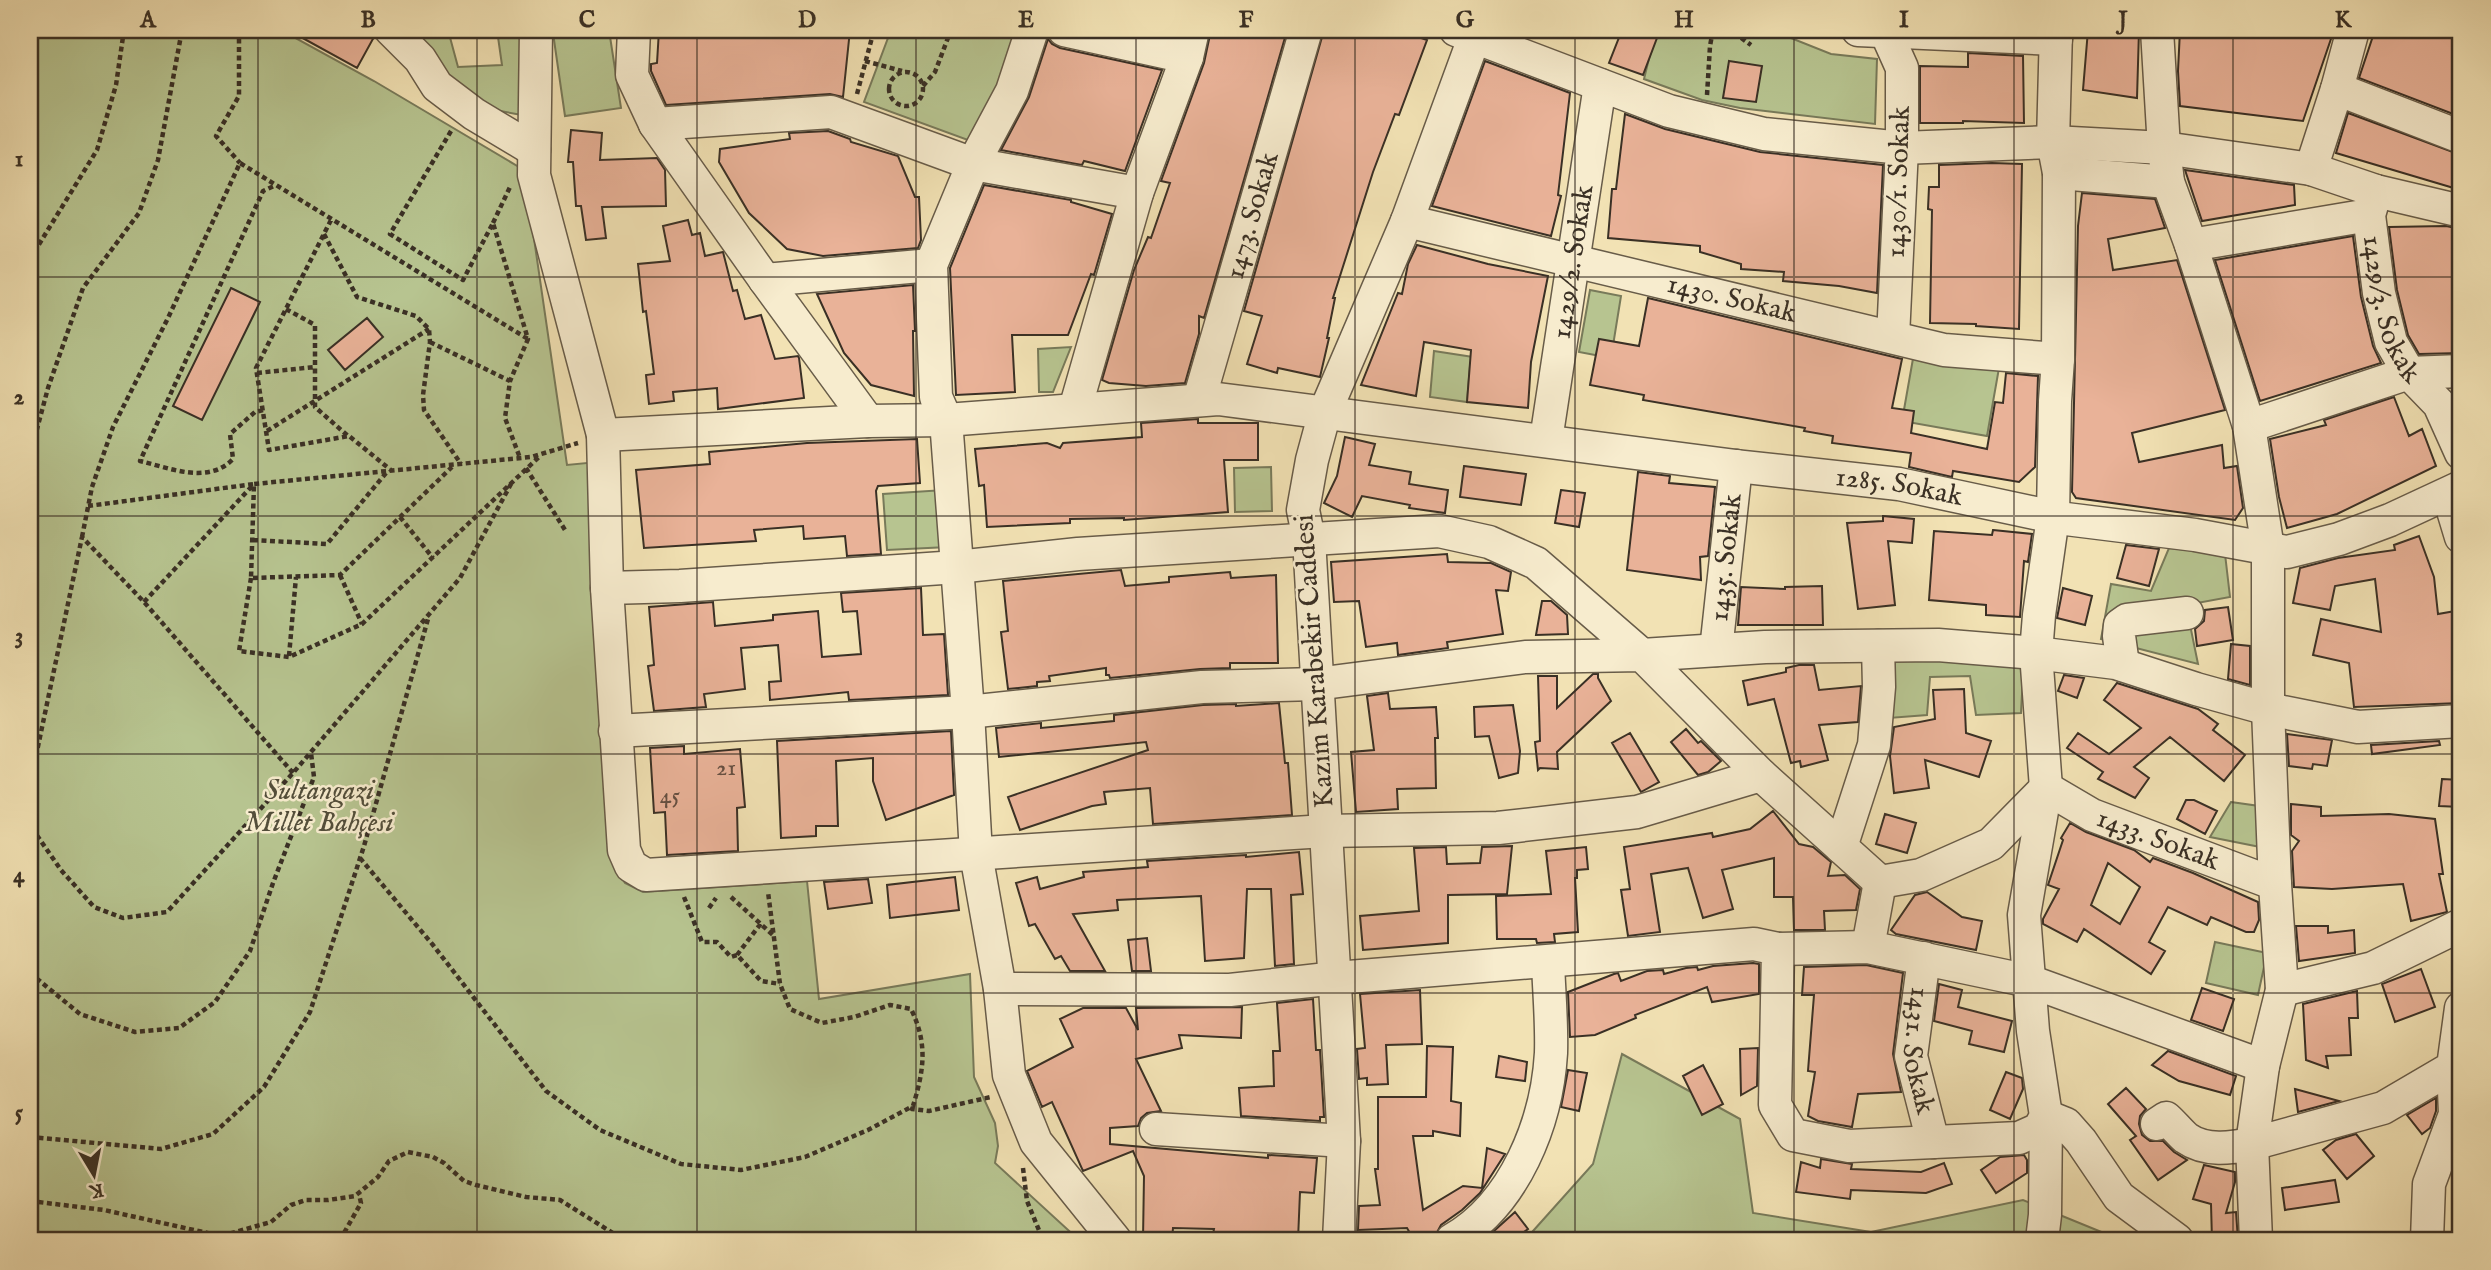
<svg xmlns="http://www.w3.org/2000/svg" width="2491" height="1270" font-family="'IM FELL English',serif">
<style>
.green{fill:#b7c490;stroke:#787a5a;stroke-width:2}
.building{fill:#e9b298;stroke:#3a3025;stroke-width:2;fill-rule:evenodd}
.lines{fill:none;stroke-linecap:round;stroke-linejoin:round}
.minor-casing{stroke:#685c49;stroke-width:35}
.path{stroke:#3a3025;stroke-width:4.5;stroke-dasharray:5 3.5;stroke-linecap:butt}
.minor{stroke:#f7ecce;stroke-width:32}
.grid{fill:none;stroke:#3a3025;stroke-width:2;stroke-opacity:0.55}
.labels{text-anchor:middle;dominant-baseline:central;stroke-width:5;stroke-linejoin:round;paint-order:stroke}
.number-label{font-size:24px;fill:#665042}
.street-label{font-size:28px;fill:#3a3025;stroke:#f7ecce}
.park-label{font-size:28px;font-style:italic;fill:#534e3a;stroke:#f7ecce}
.neatline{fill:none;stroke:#3a3025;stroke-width:2.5}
.grid-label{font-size:23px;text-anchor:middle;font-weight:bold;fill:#3a3025}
</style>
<rect width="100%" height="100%" fill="#f2e2b4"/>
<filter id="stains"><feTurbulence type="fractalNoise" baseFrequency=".00286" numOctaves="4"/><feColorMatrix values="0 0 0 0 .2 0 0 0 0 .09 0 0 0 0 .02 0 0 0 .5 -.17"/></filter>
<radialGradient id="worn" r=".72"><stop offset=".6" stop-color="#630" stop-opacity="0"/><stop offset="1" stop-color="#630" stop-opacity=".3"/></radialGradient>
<path class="green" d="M30,30H281L374,81L524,170L567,465L597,462L614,865L625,883L643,892L807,881L819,999L970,974L974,1077L995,1123L998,1146L995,1163L1079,1240H30Z
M401,30H448L458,67L502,65L497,30H525L527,116L479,107Z
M576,30H609L621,108L565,116L553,33Z
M891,30H1018L976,143L864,102Z
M1656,30H1771L1831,54L1877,59L1875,124L1740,108L1702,100L1644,79Z
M1590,290L1621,296L1611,358L1579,352Z
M1071,347L1053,392H1039L1038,349Z
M1434,351L1486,359L1470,366L1467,402L1430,397Z
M1914,353L1999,368L1987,436L1902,421Z
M1271,467L1272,511L1235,512L1234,468Z
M944,490L948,547L887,550L883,494Z
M2169,548L2225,554L2230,597L2186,605L2198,664L2101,639L2111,584L2151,591Z
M1888,656H2024L2021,713L1976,715L1970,676L1930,677L1927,715L1889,718Z
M2231,802L2266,807L2270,849L2210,837Z
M2215,942L2267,953L2258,995L2206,983Z
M1622,1054L1740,1119L1753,1213L1871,1232L2023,1200L2121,1240H1525L1593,1164Z"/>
<path class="building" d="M288,30H360L374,37L357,68Z
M659,30H850L843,97L830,94L666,105L651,71V64L657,63Z
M1211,30H1271L1286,34L1204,318L1199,316V334L1185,383L1146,386L1109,383L1102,380L1134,270L1148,237L1151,238L1170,183L1161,181L1204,63Z
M1324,30H1398L1427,40L1399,115L1395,114L1373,172L1333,298H1335L1327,338H1329L1320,377L1278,368L1277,373L1247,364L1262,316L1244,311Z
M1622,30H1660L1643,75L1609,63Z
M2088,30H2139L2137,98L2083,90Z
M2180,30H2334L2303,121L2180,106L2178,71Z
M2375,30H2461V117L2359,78Z
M1048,39L1052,44L1060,48L1162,70L1125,171L1084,161L1082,165L1001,150L1029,97Z
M1968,53L2023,56L2024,123L1963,121V123H1920V66L1968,67Z
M1485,61L1570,93L1558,195L1561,196L1551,236L1432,206Z
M1729,61L1762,66L1756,102L1723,98Z
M2348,113L2461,155V180L2457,189L2336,153Z
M1625,114L1665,129L1760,152L1883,165L1877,293L1839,286L1783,281L1784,272L1741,269V264L1700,252V246L1608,238L1612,189H1616Z
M571,130L602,133L600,160L657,158L665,170L666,206L602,207L606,238L586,240L581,206H576L573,162H568Z
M828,131L850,139L851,142L898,156L915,197H919L921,240L918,248L823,256L787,249L749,213L719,162L720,149L790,139L789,133Z
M1992,163L2022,164L2019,329L1976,326V324L1930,323L1932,210L1928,209L1929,187H1939V165Z
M2185,170L2294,185L2295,205L2202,221Z
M984,185L1071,200V202L1112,214L1094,275L1091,274L1068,335H1012L1015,392L956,395L950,268Z
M2082,193L2155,199L2165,228L2108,239L2113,270L2177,260L2225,410L2132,433L2139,462L2222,445L2224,468L2237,466L2243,508L2235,520L2076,498L2072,492L2078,226Z
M688,220L692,235L700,233L705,256L723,252L733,291L737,290L745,319L761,315L775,359L798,356L799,358L804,398L718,409L717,388L673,392L674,401L649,404L646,375L654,374L646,311L643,312L638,264L670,261L663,226Z
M2446,226L2461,229V353L2419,354L2408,335L2397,290L2389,227Z
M2353,236L2361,297L2373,346L2381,363L2260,401L2215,260Z
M1417,245L1488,264L1548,276L1531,362L1528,408L1467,402L1471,350L1424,342L1416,396L1361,385L1398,293L1402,294L1408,264Z
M913,285L915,331H913L914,396L871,385L844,353L817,294Z
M231,288L260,302L202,420L173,406Z
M1648,298L1902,359L1892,408L1914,411L1911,433L1987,449L1995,402L2003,403L2006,373L2038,376L2035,467L2019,482L1953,471L1952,477L1909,467L1911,453L1832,443L1833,436L1804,431L1805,428L1643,400L1644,395L1590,385L1599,339L1639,346Z
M367,318L383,337L345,370L328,350Z
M2394,397L2409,436L2422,429L2436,466L2337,514L2287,528L2279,497L2270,439L2326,425L2324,420Z
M1198,419V423H1258V460H1224L1228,512L1124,520V518L1070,519V523L987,527L984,485L979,486L975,449L1047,443L1060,448L1063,443L1142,437L1141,423Z
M1345,437L1375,444L1369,465L1411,472L1409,484L1448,490L1445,513L1409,508L1410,505L1362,496L1352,517L1324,503L1337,476Z
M917,439L920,483L878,486L876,491L881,554L847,556L845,536L804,539L803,526L754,530L756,541L644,548L636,470L710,464L709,452L807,443Z
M1464,466L1526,474L1521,505L1460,497Z
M1638,472L1670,476L1669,483L1715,487L1708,556L1700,557L1701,580L1627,570Z
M1561,490L1585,493L1579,527L1555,523Z
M1883,516L1914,519L1912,543L1888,541L1895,605L1858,609L1847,523L1883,521Z
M1993,530L2032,534L2028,562L2024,561L2020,617L1986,615V605L1929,600L1934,531L1992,535Z
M2419,536L2434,577L2438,614L2461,610V703L2354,707L2349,663L2313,655L2321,619L2381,632L2375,579L2335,586L2330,610L2293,603L2300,568L2338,558L2395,550L2394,545Z
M2126,545L2159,549L2149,586L2117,578Z
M1447,554L1448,562L1491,563L1511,572L1508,591L1496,590L1503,634L1447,642L1448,648L1398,655L1397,643L1366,647L1359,601L1334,602L1331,562Z
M1121,570L1125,586L1169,582V577L1230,572L1231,578L1276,575L1278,663H1230V668L1200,669L1110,678L1109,675H1106V668L1049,676L1050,681L1037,682V686L1008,689L1001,632L1008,631L1003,581Z
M1822,586L1823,625H1738L1741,587L1785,589V587Z
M921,588L923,635L944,634L948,695L849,700L848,692L770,700L769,682L781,681L778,645L741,648L745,689L704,694L706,707L654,711L648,666L654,665L649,607L713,602L715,626L773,620V615L818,611L822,657L861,654L857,611L843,612L841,593Z
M2063,588L2092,596L2085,625L2057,618Z
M1542,601H1551L1567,615L1568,634L1536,635Z
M2228,607L2233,640L2197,646L2195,629L2204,621L2205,610Z
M2231,644L2250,646V685L2228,679Z
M1799,665H1814L1819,690L1861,686L1858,722L1819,725L1828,760L1801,767L1800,761L1791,763L1774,699L1748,705L1743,681L1786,672V668Z
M1593,674H1598V678L1611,701L1557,752L1558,769L1540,768L1538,770L1535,742L1540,741L1538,676H1557V708Z
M2064,675L2084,678L2077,698L2058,691Z
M2117,683L2198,709L2218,724L2213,730L2245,755L2224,781L2170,737L2134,767L2149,778L2135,798L2098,779L2103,772L2067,748L2078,733L2109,754L2141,728L2104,700Z
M1964,689L1966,733L1991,741L1979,777L1925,760L1929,788L1894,793L1890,756L1894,727L1935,719L1933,690Z
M1388,693L1390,709L1436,707L1438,738H1435L1436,788L1397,789L1398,809L1356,812L1351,752L1374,750L1367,696Z
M1279,703L1285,763H1288L1292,815L1153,824L1150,788L1104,792L1106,804L1092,806L1020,830L1008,797L1148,750L1146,742L999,757L996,728L1041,723V728L1114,721V715L1203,705L1236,704V706Z
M1513,705L1520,751L1518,773L1499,778L1489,736L1475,737L1474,707Z
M1686,729L1698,743L1701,741L1721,761L1708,772L1698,775L1671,742Z
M951,731L954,795L886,820L873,781V758L836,761L838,826H816V836L781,838L777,741Z
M1630,733L1659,782L1641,792L1612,743Z
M2287,734L2332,740L2327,766L2313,764L2312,769L2289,766Z
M2439,741L2440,745L2372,754L2371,745Z
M684,746V754L740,749L745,807L737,808L738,851L667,855L665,812L654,813L650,748Z
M2442,779L2461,780V807L2439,806Z
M2186,800H2194L2217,811L2205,834L2177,819Z
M2291,804L2321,807V816L2389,814L2435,819L2443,874H2439L2447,912L2411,921L2403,884L2332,889L2294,887L2292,851L2299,841L2291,835Z
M1773,811L1799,844L1813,847L1831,862L1828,876L1845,875L1860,889L1856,910L1824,911L1825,930H1794L1793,897H1774V858L1722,870L1733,909L1703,918L1688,868L1651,874L1660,932L1628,936L1621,890L1630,889L1624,847L1712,833L1713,837L1750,829Z
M1885,814L1916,823L1907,853L1876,844Z
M2070,823L2086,832L2134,850L2150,862L2153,858L2193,873L2258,902L2259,920L2254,932H2246L2211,917L2207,925L2168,907L2149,942L2165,951L2151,974L2084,929L2077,942L2043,924V919L2059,889L2048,885L2063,840L2061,838ZM2108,863L2140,887L2120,924L2091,905Z
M1512,846L1507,894L1448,895V943L1363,950L1360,916L1419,911L1414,848L1446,847L1447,864L1480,863L1482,847Z
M1586,847L1588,869L1577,870V878H1575L1578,932L1554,934L1555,942L1537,943L1536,939H1497L1496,896L1551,894L1546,851Z
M1299,852L1303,894L1291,895L1294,964L1275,966L1271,889H1247L1244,958L1205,961L1201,896L1117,900L1118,910L1073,914L1105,971H1070L1061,956L1055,959L1035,924L1029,926L1016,883L1037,877L1040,889L1084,877L1083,872L1148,867L1147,861L1246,855V857Z
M955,877L959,910L890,918L887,885Z
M868,879L872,903L828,909L824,882Z
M1927,892L1962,917L1982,921L1976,950L1896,934L1891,930L1915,895Z
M2296,926H2328V933L2354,930L2355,953L2299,961Z
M1147,938L1151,971H1132L1128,940Z
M1753,963L1759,964V994L1712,1002L1707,987L1635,1015L1636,1018L1595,1035L1570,1037L1568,992L1614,974L1618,973L1621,981L1647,971L1663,970L1664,974L1686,968L1697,967L1698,970L1713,966Z
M1866,965L1903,973L1893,1054L1901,1092L1858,1094L1852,1127L1818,1121L1808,1116L1815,1072L1808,1071L1814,995H1802L1804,967Z
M2421,969L2435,1007L2395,1022L2382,984Z
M1939,984L1962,990L1958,1007L2012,1021L2004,1052L1969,1044L1972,1031L1934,1021Z
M2202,988L2234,999L2223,1031L2191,1020Z
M1420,990L1422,1044L1386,1045L1388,1084L1367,1085V1078L1359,1079L1357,1049L1365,1048L1360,994Z
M2357,991L2358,1018H2349L2351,1055L2326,1056L2328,1068L2306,1060L2303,1004Z
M1313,999L1316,1050H1320L1324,1117H1320V1121L1241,1116L1239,1088L1274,1086L1273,1051H1280L1277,1003Z
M1242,1007L1241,1038L1179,1035L1182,1048L1136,1059L1161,1111L1147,1113L1141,1118L1138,1126L1110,1128V1144L1268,1158V1155L1317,1158L1314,1193L1300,1192L1298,1240H1261V1236L1213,1234L1214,1229L1173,1228L1172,1240H1143L1144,1176L1133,1151L1083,1171L1052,1102L1042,1107L1027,1071L1073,1047L1060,1019L1083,1008H1126L1138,1030L1136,1008Z
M1427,1046L1453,1047L1451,1101L1461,1103L1460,1136L1433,1131V1136H1413L1423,1210L1463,1186L1482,1188L1487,1148L1505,1154L1480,1193L1462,1210L1441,1225L1434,1238L1430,1240H1414L1407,1228L1358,1230L1359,1206L1380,1205L1375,1169H1378V1097H1426Z
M1758,1048L1757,1086L1741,1095L1740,1049Z
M2168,1051L2236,1076L2230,1095L2179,1081L2152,1065Z
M1499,1056L1527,1062L1525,1081L1496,1077Z
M1703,1065L1723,1104L1702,1115L1683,1076Z
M1568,1070L1587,1073L1579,1111L1561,1107Z
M2006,1072L2022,1078L2023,1089L2010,1119L1990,1110Z
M2126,1088L2146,1109L2140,1116L2139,1124L2142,1135L2150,1141H2163L2174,1152L2187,1160L2158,1180L2130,1140L2136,1136L2108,1104Z
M2295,1089L2339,1101L2298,1112Z
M2436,1098V1111L2430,1128L2422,1134L2407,1115Z
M2356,1134L2374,1156L2347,1179L2323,1150L2336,1140Z
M2024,1155L2027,1160V1173L1996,1193L1981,1170L2000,1157Z
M1821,1159L1852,1164L1851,1169L1921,1172L1944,1163L1952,1184L1926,1193L1851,1190L1850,1199L1796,1192L1801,1162L1820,1168Z
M2204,1165L2235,1172V1182L2226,1213L2236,1212L2238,1240H2212L2211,1204L2193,1199Z
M2335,1180L2339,1202L2285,1210L2282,1188Z
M1515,1212L1528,1229L1513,1240H1484Z"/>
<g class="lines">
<defs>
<g id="minor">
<path d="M391,30L420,59L437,86L474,114L534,150"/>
<path id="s1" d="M536,30L534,175L603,435L868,421L946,420L1218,399L1736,466L1899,484L2058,518L2195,535L2287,552L2339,539L2390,520L2461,487"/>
<path d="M634,30L632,75L655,124L765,280L868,421"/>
<path d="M1032,30L1012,91L973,164L931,265L936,397L946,420L968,712L976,854L1000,989L1009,1075L1036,1142L1115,1240"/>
<path d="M1064,30L1187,57"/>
<path d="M1456,30L1669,111L1764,134L1902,148L2053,142L2164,148L2311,169L2376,191L2461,211"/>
<path d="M1858,30L2056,39"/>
<path d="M1885,30L1902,68V148L1893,337"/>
<path d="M2337,89L2461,137"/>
<path d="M655,124L831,112L973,164L1137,193"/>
<path d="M2311,169L2337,89L2353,30"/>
<path d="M2059,173L2168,182"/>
<path id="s2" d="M2376,191L2369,215L2379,293L2391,342L2409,373L2439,404L2461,453"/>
<path id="s3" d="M1407,221L1944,350L2058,359"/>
<path d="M2191,245L2369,215"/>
<path d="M765,280L931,265"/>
<path id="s4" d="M1199,400L1306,30"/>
<path d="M1075,409L1137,193L1187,57L1193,30"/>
<path d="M2249,426L2409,373L2461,371"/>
<path id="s5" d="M603,435L607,588L624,850L631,866L646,875L1325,831L1498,828L1637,812L1761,775L1880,882L1921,875L1991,844L2046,788L2092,815L2275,884"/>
<path id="s6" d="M1546,440L1600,85"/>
<path d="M2448,494L2461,537"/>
<path d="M607,588L680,586L957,567L1078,554L1439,531L1489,542L1536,563L1642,655L1765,647L1938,645L2036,653L2116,663L2196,689L2268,709L2358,727L2461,721"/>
<path id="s7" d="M1716,650L1736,466"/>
<path d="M2123,665L2119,636L2120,625L2127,620L2187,613"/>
<path d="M615,731L968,712L1202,687L1316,684L1525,657L1642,655L1761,775"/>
<path d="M1841,847L1874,745L1879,687L1878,646"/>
<path d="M1868,947L1880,882"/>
<path d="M1778,949L1868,947L2029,981L2263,1066L2282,990L2275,884L2268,709V549L2249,426L2191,245L2168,182L2164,148L2157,30"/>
<path id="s8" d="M1924,958L1911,1056L1933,1142"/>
<path d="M1000,989L1230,990L1336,978L1754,944L1778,949L1775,1105L1793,1135L1849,1146L2019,1138L2039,1129L2046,1116L2033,1031L2024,915L2046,788L2036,653L2039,615L2053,517L2055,401L2058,359L2059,173L2053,142L2056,30"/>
<path d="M2282,990L2373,968L2461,925"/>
<path d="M2263,1066L2252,1144L2383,1108L2453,1067L2461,1008"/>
<path d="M2157,1124L2166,1118C2173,1124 2179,1132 2186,1138C2206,1152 2231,1148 2252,1144L2256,1240"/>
<path d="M1156,1129L1344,1141"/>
<path d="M1339,1240L1344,1141L1309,539L1303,510L1312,460L1325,412L1407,221L1477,30"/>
<path d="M1452,1240C1515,1204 1547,1122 1551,1053C1552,1023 1549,992 1548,962"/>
<path d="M2042,1240L2045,1215L2046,1116L2066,1124L2081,1141L2119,1197L2177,1240"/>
<path d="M2427,1240L2429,1184L2455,1114L2453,1067"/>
</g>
</defs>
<use href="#minor" class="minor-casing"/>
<path class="path" d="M239,30V96L216,136L240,163
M1740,30V37L1751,45
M865,61L902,71
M889 89a17 17 0 1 1 34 0a17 17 0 1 1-34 0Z
M923,86L935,72L951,30
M857,94L874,30
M1707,95L1710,46L1713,30
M451,131L390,234L463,280L493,223L528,339L510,381L505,418L520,458
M331,220L256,368L269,450L349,436L392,471
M493,223L510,187
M324,234L357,297L416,316L429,329L430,342L423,395L424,410L461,464
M30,259L97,150L116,85L124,30
M286,309L315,325V407L348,436
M430,342L510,381
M257,373L315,367
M263,410L255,412L230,434L233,459C208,485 170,468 140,461L263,191L274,186
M267,431L429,329
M30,455L48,388L83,288L139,213L158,160L182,30
M526,468L565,530
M88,506L254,484L251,578L340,575L452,467
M400,517L433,558
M82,537L92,487L113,427L168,318L240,163L528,339
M253,540L327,544L386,473
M340,575L362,624
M251,578L239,651L289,657L362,624L539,457
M144,602L254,484L531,457L578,443
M289,656L296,577
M293,773L144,602L82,537L32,775L36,834L61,870L94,907L123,918L167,912L293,773L460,578L511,484
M360,858L433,945L546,1091L600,1130L681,1164L741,1170L805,1157L868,1130L913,1106C924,1070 928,1044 911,1009L890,1005L854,1017L822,1023L790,1009L780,984L768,892
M684,897L702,942H717L731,957L737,955L761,981L780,984
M731,897L774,936
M709,908L716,898
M737,955L762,922
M30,973L80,1014L135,1032L179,1028L215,1002L250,951L273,883L314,777L311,753
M913,1107L912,1109L929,1111L991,1097
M30,1137L161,1149L213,1134L264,1087L310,1012L364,846L428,619
M1023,1168L1027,1201L1043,1240
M30,1201L104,1210L221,1236L271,1222L291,1205L306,1200H328L355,1196L378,1177L389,1161L408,1152L433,1157L444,1163L464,1181L476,1185L526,1197L560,1200L624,1240
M340,1240L361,1203L359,1194"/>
<use href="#minor" class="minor"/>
</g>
<path class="grid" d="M258,30V1240M477,30V1240M697,30V1240M916,30V1240M1136,30V1240M1355,30V1240M1575,30V1240M1794,30V1240M2014,30V1240M2233,30V1240M30,277H2461M30,516H2461M30,754H2461M30,993H2461"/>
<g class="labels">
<g class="number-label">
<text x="726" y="768">21</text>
<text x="670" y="796">45</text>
</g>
<g class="street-label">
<text transform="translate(1899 182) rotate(-88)">1430/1. Sokak</text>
<text stroke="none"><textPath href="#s4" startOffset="192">1473. Sokak</textPath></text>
<text stroke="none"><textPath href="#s6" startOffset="180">1429/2. Sokak</textPath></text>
<text stroke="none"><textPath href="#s3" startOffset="334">1430. Sokak</textPath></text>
<text stroke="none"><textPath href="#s2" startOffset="122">1429/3. Sokak</textPath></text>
<text stroke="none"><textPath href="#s1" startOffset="1717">1285. Sokak</textPath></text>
<text stroke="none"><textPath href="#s7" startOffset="93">1435. Sokak</textPath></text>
<text transform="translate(1315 661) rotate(-94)">Kazım Karabekir Caddesi</text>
<text stroke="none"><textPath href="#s5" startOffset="2054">1433. Sokak</textPath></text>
<text stroke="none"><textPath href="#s8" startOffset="94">1431. Sokak</textPath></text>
</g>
<g class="park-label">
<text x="319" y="791">Sultangazi<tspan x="319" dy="32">Millet Bahçesi</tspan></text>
</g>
</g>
<rect width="2491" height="1270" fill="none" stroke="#f2e2b4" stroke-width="77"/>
<g transform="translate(94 1175) rotate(170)" stroke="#f7ecce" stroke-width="5" paint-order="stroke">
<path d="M0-5L12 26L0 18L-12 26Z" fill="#3a3025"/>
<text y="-10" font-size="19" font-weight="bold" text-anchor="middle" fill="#3a3025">K</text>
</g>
<rect x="38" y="38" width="2414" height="1194" class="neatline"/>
<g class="grid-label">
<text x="148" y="27">A</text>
<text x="368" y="27">B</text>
<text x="587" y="27">C</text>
<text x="807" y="27">D</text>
<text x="1026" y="27">E</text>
<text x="1246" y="27">F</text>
<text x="1465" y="27">G</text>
<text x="1684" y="27">H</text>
<text x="1904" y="27">I</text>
<text x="2123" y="27">J</text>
<text x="2343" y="27">K</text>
<text x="19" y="166">1</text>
<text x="19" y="404">2</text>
<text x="19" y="643">3</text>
<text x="19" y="882">4</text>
<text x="19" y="1120">5</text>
</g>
<rect width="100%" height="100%" filter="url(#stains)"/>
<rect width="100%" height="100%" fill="url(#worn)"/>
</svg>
